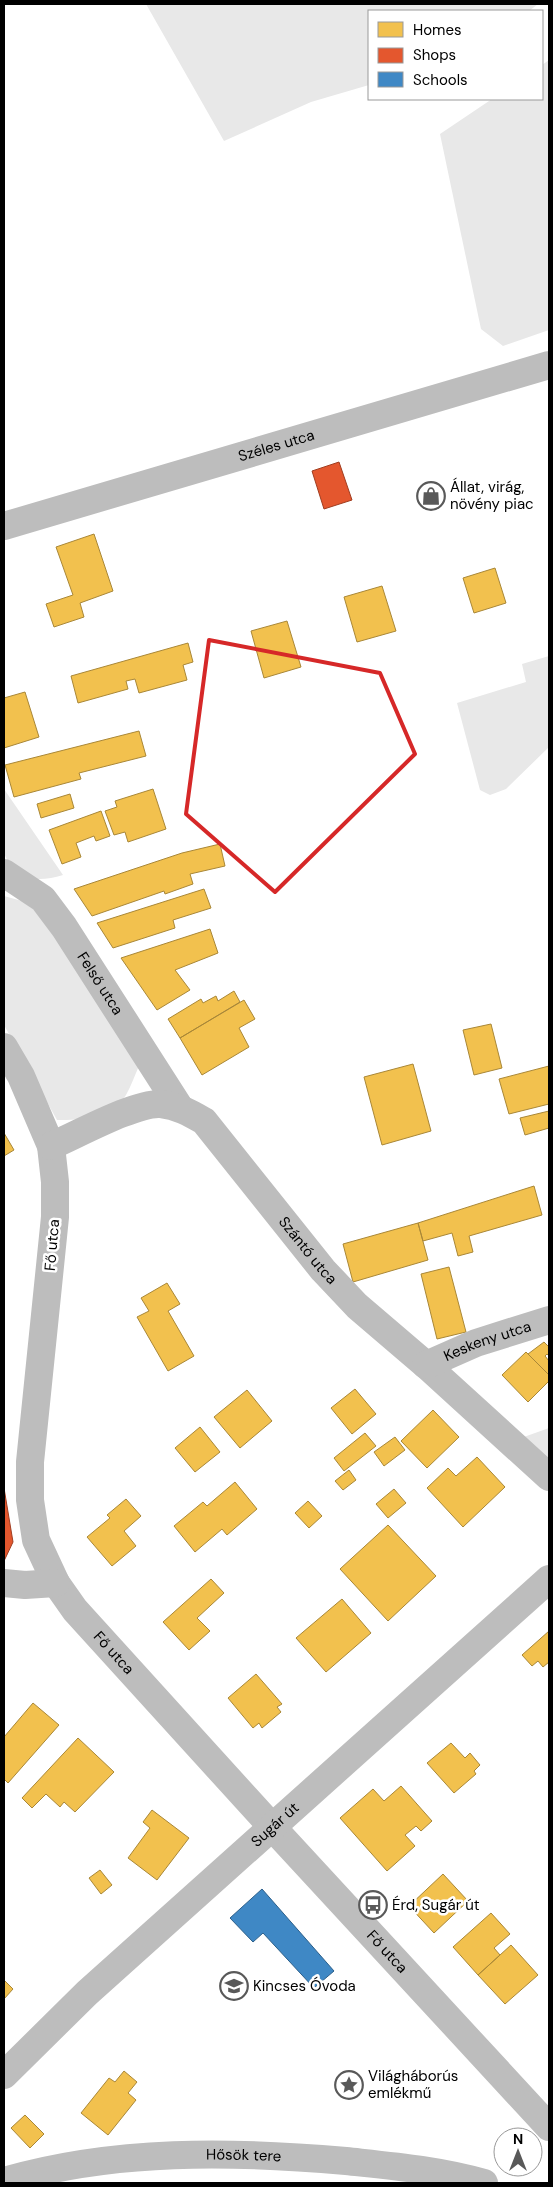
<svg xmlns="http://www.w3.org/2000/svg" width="553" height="2187" font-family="'DM Sans',sans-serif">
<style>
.green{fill:#e8e8e8}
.homes{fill:#f2c14e;stroke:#a98737}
.shops{fill:#e4572e;stroke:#a03d20}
.schools{fill:#3f88c5;stroke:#2c5f8a}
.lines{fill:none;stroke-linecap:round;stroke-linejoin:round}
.minor{stroke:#bdbdbd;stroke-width:28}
.marked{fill:none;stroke:#d62828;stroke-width:4;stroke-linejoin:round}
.labels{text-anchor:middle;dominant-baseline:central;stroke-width:5;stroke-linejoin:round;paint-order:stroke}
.street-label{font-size:15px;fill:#000;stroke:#fff}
.poi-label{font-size:15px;fill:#000;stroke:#fff;text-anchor:start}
</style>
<rect width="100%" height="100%" fill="#fff"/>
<path class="green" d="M146,4H538L529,11H369V85L311,102L224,141Z
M549,60V330L503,346L481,329L440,134L492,99H542V65Z
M549,656V747L506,789L490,795L480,790L457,703L526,682L522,664Z
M4,789L63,875C37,883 15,881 4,853Z
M4,896L22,901L41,915L139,1066C135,1075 131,1086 126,1095C113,1116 79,1121 57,1120L4,1025Z
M549,1428V1463L521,1438Z"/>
<path class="homes" d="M94,534L113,591L80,603L84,617L54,627L46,604L73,595L56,547Z
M495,568L506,603L474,613L463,578Z
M382,586L396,631L357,642L344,597Z
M287,621L301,667L264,678L251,631Z
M188,643L193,662L183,665L187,680L139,693L135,679L126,681L128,689L78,703L71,676Z
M25,692L39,737L4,748V698Z
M139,731L146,756L79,773L81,779L14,797L5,765Z
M153,789L166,829L128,842L125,832L114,835L105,811L117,807L115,801Z
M70,794L74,808L41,818L37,804Z
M101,811L110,836L96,841L94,836L76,843L81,857L62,864L49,830Z
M220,844L225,866L190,874L193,884L165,894L164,891L92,916L74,889L182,853Z
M204,889L211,908L173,920L175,928L113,948L97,923Z
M210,929L218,953L175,970L190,990L157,1010L121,958Z
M234,991L240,1002L180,1038L168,1019L201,999L203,1003L216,996L218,1001Z
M244,1000L255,1019L239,1028L249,1047L202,1075L180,1038Z
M491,1024L502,1068L474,1075L463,1030Z
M413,1064L431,1131L382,1145L364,1077Z
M549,1066V1104L509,1114L499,1079Z
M549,1111V1128L525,1135L520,1118Z
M4,1133L14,1150L4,1156Z
M534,1186L542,1215L469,1236L473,1252L458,1256L452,1233L423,1241L418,1223Z
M418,1223L428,1260L353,1282L343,1244Z
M449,1267L466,1332L437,1339L421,1274Z
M167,1283L180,1304L168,1311L194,1356L168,1371L137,1317L149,1311L141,1298Z
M544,1342L549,1347V1356L547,1354L545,1356L549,1361V1375L528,1354Z
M526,1352L549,1375V1381L528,1402L502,1375Z
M355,1389L376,1414L352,1434L331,1408Z
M247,1390L272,1421L240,1448L214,1417Z
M433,1410L459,1437L427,1468L401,1441Z
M200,1427L220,1452L195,1472L175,1448Z
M365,1433L376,1446L344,1471L334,1458Z
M395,1437L405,1450L384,1466L374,1452Z
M477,1457L505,1487L463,1527L427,1488L448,1468L456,1476Z
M349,1470L356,1480L343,1490L335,1481Z
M235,1482L257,1509L227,1535L222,1529L195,1552L174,1526L203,1502L207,1506Z
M394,1489L406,1503L388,1518L376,1504Z
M126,1499L141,1516L124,1531L136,1546L112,1566L87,1537L110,1518L107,1515Z
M308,1501L322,1516L309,1528L295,1513Z
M388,1525L436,1576L388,1621L340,1569Z
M211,1579L224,1593L197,1618L210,1631L189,1650L163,1622Z
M342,1599L371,1633L326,1672L296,1638Z
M549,1631V1662L543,1667L538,1661L532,1666L522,1655Z
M256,1674L282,1704L277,1707L281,1712L262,1728L259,1723L253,1728L228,1698Z
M33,1703L59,1725L8,1783L4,1779V1737Z
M78,1738L114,1772L75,1812L64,1802L60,1807L46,1794L32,1808L22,1798Z
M451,1743L465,1758L470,1753L480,1765L474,1771L476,1774L454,1793L427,1763Z
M401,1786L432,1821L421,1831L416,1826L405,1835L415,1846L387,1871L340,1818L373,1789L384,1801Z
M152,1810L189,1838L157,1880L128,1858L150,1828L143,1822Z
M100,1870L112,1885L101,1894L89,1878Z
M443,1874L468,1901L434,1933L409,1906Z
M491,1913L510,1934L494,1948L500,1955L478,1975L453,1947Z
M511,1945L538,1975L505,2004L478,1975Z
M4,1980L13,1989L4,1999Z
M124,2071L137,2082L128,2093L136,2100L108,2135L81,2113L109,2078L115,2082Z
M25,2115L44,2134L30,2148L11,2128Z"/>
<path class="shops" d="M339,462L352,500L324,509L312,471Z
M4,1488L13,1542L4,1561Z"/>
<path class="schools" d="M262,1889L334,1971L314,1988L263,1933L253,1942L230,1918Z"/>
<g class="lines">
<g class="minor">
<path id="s1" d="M4,526L549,365"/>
<path id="s2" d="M4,873L43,899L64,927L180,1108"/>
<path id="s3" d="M4,1047L21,1076L51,1146L55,1182V1217L30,1462V1500L36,1540L56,1583L75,1610L273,1828L549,2127"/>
<path id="s4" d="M51,1146C77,1135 136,1102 161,1104C178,1106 190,1113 204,1121L323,1270L357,1306L426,1365L549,1477"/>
<path id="s5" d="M426,1365L476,1343L549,1320"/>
<path d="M4,1583L25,1585L56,1583"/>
<path id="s6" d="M4,2075L87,1993L549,1579"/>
<path id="s7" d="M4,2181C115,2149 231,2151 346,2161C392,2166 439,2170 484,2183"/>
</g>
</g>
<path class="marked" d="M209,640L380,673L415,754L275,892L186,814Z"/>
<defs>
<symbol id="shop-ring" viewBox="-11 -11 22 22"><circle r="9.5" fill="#fff" stroke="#595959" stroke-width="1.5"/><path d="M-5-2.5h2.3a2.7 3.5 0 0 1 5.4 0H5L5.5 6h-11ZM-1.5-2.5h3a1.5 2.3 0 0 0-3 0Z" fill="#595959"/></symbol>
<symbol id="bus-ring" viewBox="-11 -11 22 22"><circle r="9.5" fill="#fff" stroke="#595959" stroke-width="1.5"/><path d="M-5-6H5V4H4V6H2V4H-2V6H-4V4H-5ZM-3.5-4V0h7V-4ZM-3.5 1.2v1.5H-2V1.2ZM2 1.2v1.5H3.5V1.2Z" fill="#595959"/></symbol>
<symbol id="school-ring" viewBox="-11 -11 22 22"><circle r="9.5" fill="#fff" stroke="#595959" stroke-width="1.5"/><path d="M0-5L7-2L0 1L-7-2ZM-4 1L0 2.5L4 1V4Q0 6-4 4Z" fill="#595959"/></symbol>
<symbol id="sight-ring" viewBox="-11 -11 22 22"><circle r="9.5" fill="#fff" stroke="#595959" stroke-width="1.5"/><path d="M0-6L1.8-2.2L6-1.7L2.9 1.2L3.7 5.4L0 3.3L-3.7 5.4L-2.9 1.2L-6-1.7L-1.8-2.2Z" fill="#595959"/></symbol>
</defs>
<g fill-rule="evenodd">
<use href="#shop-ring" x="415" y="480" width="32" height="32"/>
<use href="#bus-ring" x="357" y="1889" width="32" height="32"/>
<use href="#school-ring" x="218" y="1970" width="32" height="32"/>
<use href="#sight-ring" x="333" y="2069" width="32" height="32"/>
</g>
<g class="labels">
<g class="street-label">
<text stroke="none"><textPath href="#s1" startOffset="284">Széles utca</textPath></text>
<text stroke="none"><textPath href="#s2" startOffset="149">Felső utca</textPath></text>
<text transform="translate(52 1245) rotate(-85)">Fő utca</text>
<text stroke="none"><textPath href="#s4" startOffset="331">Szántó utca</textPath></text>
<text stroke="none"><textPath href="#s5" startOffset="66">Keskeny utca</textPath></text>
<text stroke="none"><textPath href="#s3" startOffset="644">Fő utca</textPath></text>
<text stroke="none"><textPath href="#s6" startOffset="369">Sugár út</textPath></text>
<text stroke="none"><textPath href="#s3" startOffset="1049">Fő utca</textPath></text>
<text stroke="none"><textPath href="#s7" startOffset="242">Hősök tere</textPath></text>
</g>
<g class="poi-label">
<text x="450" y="487">Állat, virág,<tspan x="450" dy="17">növény piac</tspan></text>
<text x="392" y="1905">Érd, Sugár út</text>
<text x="253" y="1986">Kincses Óvoda</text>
<text x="368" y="2076">Világháborús<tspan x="368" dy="17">emlékmű</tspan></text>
</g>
</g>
<rect width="553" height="2187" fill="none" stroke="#000000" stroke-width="10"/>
<rect x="368" y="10" width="175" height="90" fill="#ffffff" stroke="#999999"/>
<rect x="378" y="22" width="25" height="15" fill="#f2c14e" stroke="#999999"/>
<text x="413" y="35" font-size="15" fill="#000000">Homes</text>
<rect x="378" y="48" width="25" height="15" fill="#e4572e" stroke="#999999"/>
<text x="413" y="60" font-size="15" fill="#000000">Shops</text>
<rect x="378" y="72" width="25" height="15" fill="#3f88c5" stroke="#999999"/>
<text x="413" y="85" font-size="15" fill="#000000">Schools</text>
<g transform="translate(518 2152)"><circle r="24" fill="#ffffff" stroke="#999999"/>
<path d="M0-4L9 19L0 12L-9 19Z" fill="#595959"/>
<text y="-8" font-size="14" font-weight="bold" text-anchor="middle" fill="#000000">N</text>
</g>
</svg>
